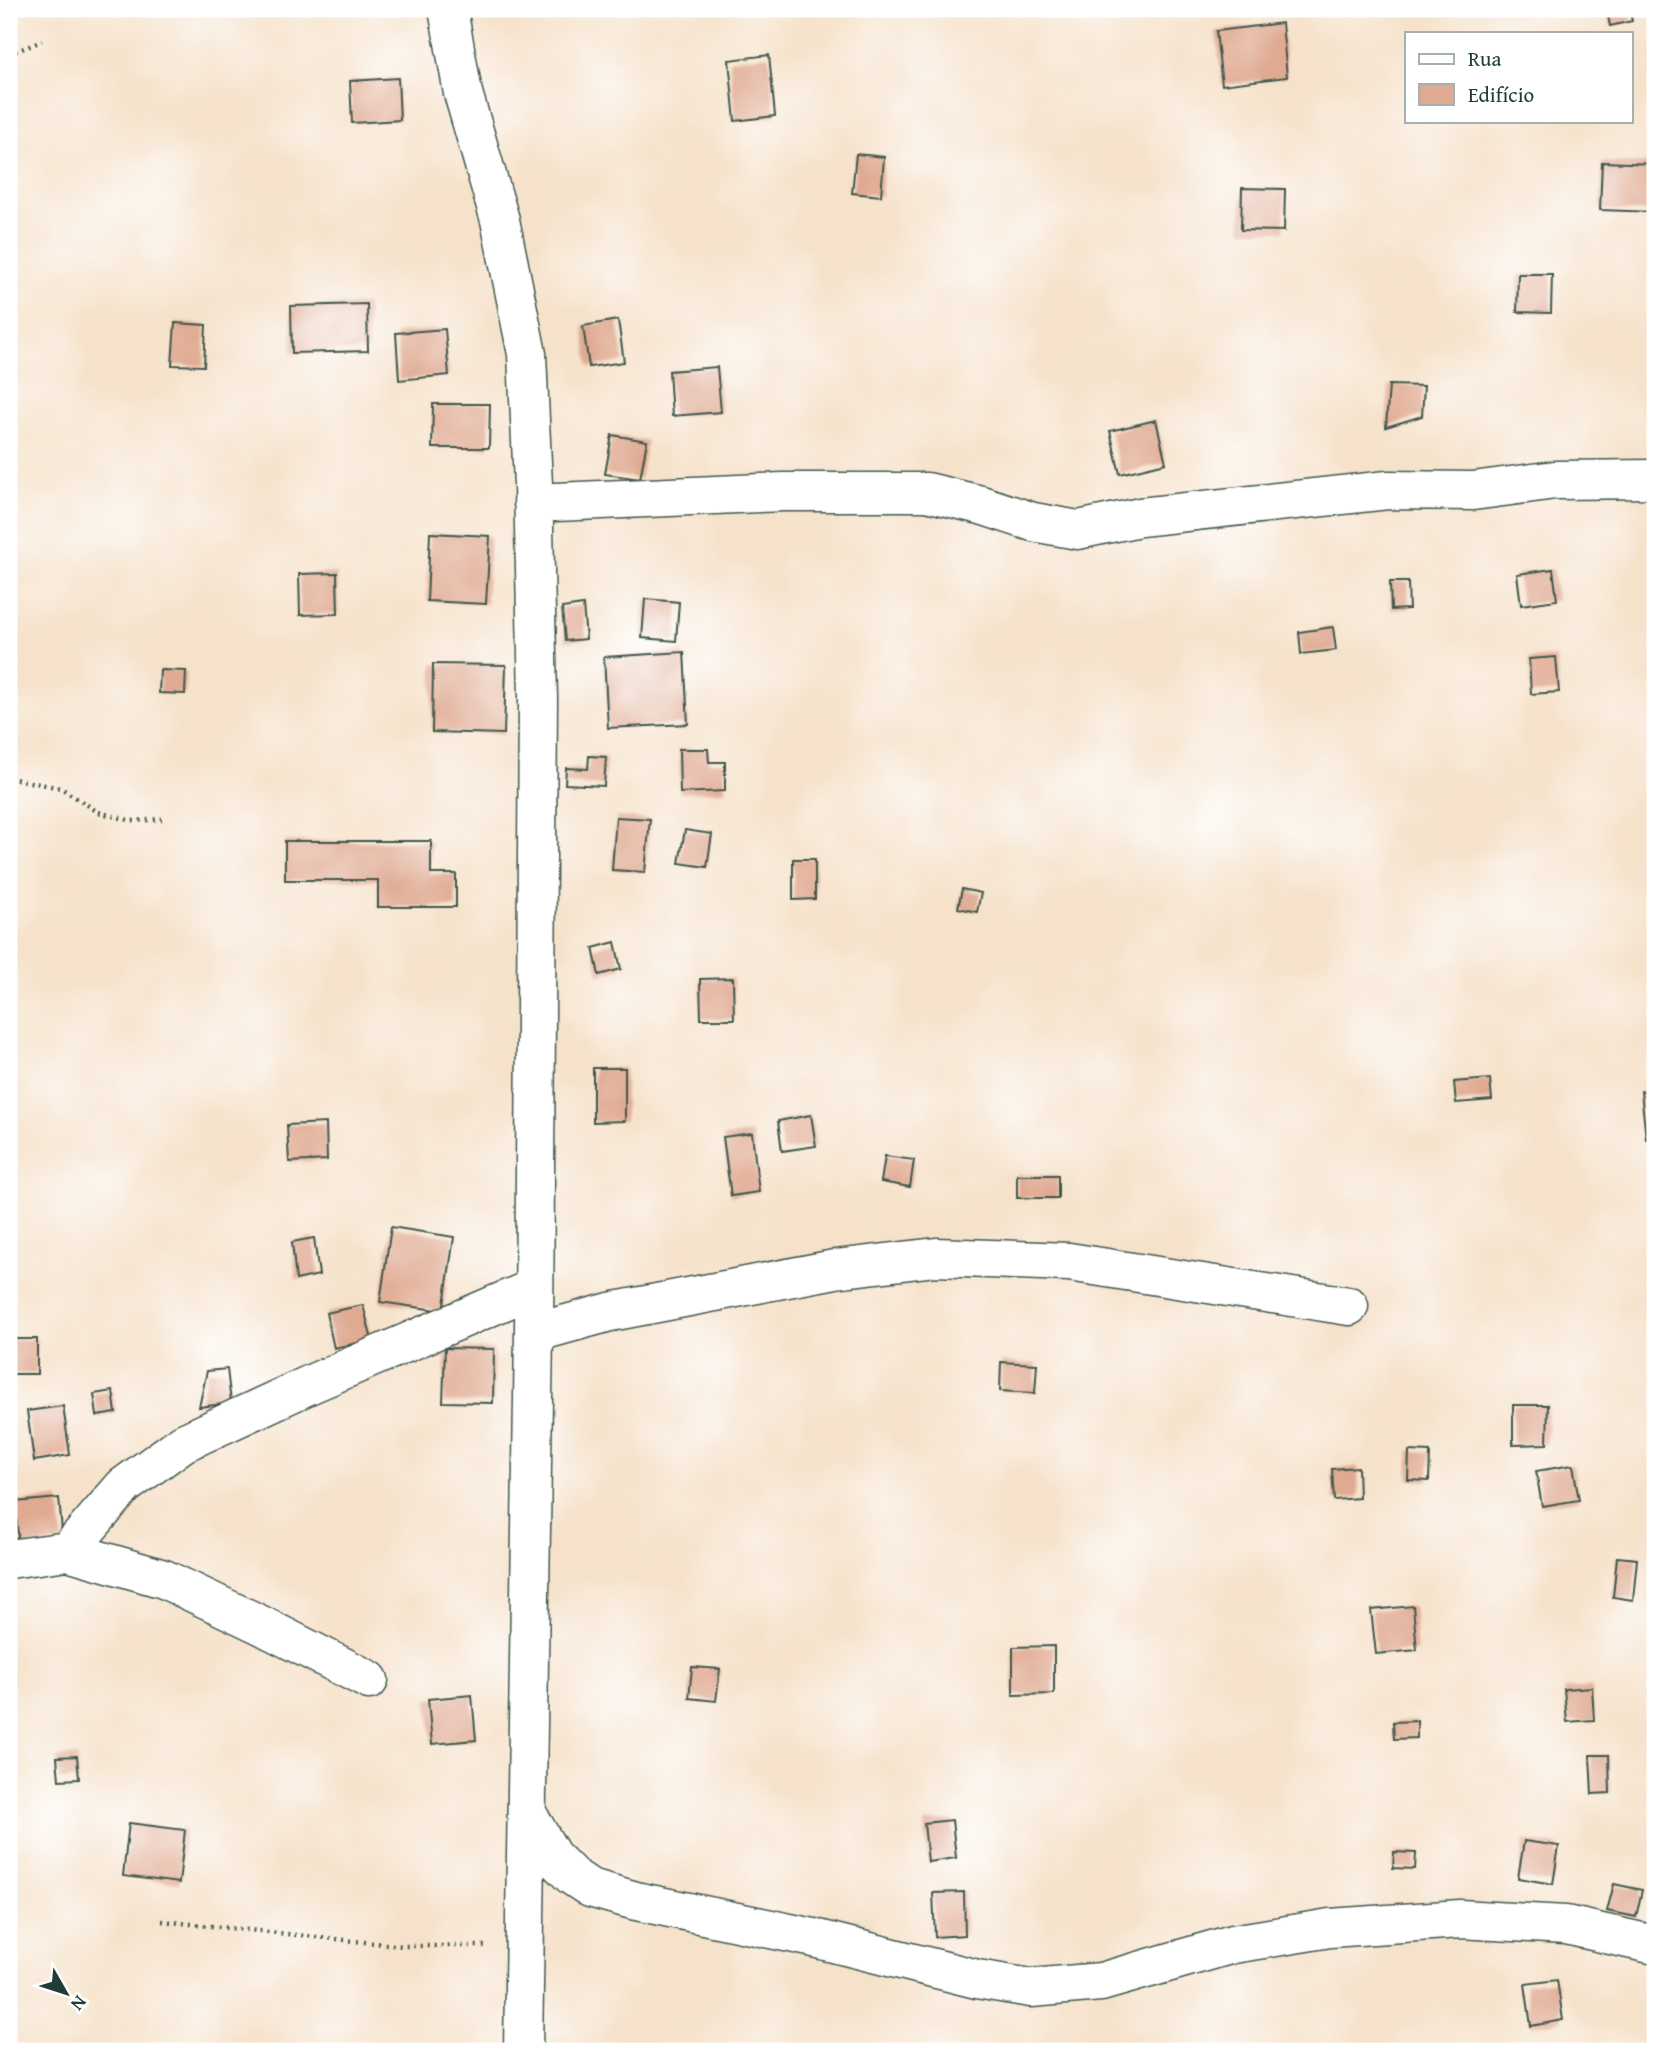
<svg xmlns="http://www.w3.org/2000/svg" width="1664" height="2060" font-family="'Gentium Book Plus',serif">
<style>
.building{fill:#e0aa92}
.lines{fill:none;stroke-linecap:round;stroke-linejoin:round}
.minor-casing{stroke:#3f564b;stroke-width:41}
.path{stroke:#3f564b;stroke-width:4.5;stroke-dasharray:2 5;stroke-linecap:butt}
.minor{stroke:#fff;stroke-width:38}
</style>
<rect width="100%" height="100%" fill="#fff"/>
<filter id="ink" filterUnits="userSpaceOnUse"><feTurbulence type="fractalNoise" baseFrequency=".0143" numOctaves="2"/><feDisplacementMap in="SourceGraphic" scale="14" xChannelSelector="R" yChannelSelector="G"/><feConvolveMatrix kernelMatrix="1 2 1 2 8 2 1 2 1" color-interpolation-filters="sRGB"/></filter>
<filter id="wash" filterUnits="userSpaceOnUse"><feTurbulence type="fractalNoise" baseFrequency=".00686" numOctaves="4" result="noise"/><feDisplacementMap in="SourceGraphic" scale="28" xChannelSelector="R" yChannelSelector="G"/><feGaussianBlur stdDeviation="1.57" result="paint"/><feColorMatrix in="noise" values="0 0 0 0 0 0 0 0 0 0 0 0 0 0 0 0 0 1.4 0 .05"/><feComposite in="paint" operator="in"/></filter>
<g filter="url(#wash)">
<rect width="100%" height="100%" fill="#f6e2cb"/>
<g id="blocks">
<path class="building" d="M1615,9H1629L1632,21L1610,26L1607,11Z
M1282,23L1287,77L1222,85L1216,31Z
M769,55L775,116L735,121L729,60Z
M398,78L400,120L352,123L350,81Z
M856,154L884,157L881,196L852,193Z
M1602,162L1655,164V212L1600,210Z
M1242,188L1285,189L1284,231L1241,230Z
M1518,274H1552L1551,313L1517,312Z
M367,304L368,351L292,353L291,306Z
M618,320L624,362L589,367L583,326Z
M175,323L206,325L204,366L172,365Z
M445,329L449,375L399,380L396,333Z
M717,367L721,412L672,416L669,371Z
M1389,385L1424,386L1422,416L1386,427Z
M433,404H490L489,448H432Z
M1156,420L1166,463L1120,474L1110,431Z
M612,435L647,441L640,479L605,474Z
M430,533L490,536L486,604L427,601Z
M1553,569L1557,600L1521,605L1517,574Z
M337,573L338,614L300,615L299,574Z
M1390,582H1408L1409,609L1391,610Z
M645,599L679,602L676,641L642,638Z
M583,605L586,639L565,641L562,608Z
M1333,627L1336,650L1301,654L1299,632Z
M684,652L688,724L608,728L604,657Z
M1556,657L1559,692L1531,694L1529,659Z
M433,664L506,665L504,734L432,732Z
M160,670L186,671L185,694L159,693Z
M679,749H708L709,762H725V791L680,793Z
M589,756L606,757L604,786L565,784L566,768L588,769Z
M616,817L650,819L645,872L612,870Z
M685,830L712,834L707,867L679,863Z
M285,841H431V874H456V907H378V880H285Z
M793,859H815V899L793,900Z
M962,889L981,893L977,912L958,908Z
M615,942L621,969L599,975L593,948Z
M733,978L734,1019H701L700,979Z
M593,1068H625V1121L593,1122Z
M1490,1079L1492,1100L1456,1103L1454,1082Z
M1655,1089V1138L1646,1139L1641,1091Z
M811,1115L816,1146L782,1151L778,1121Z
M326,1123L327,1160L289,1162L287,1125Z
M752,1133L759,1192L731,1196L723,1137Z
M885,1156L914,1160L910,1187L881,1182Z
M1017,1175H1058V1198H1017Z
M391,1227L454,1237L443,1311L380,1302Z
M314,1238L319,1275L296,1280L292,1242Z
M363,1305L372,1340L334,1348L326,1313Z
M9,1339H37V1374H9Z
M445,1348L494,1349L493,1403L443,1402Z
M1001,1362L1037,1364L1035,1393L1000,1391Z
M227,1369L231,1403L199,1407L207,1371Z
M113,1391L116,1413L97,1416L94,1394Z
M1513,1405H1548L1547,1444L1513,1445Z
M63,1406L70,1455L34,1461L27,1411Z
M1409,1451L1430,1452L1429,1481L1408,1480Z
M1573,1465L1579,1500L1542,1506L1536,1471Z
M1358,1467L1359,1498L1334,1500L1332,1469Z
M59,1498L63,1542L19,1546L15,1502Z
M1617,1557L1637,1559L1633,1600L1613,1597Z
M1413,1606L1417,1650L1376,1654L1371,1610Z
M1054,1646V1694L1013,1695V1647Z
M692,1667L720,1669L716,1701L689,1698Z
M1654,1671L1655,1672V1697L1650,1696Z
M1592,1687L1594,1720L1567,1722L1564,1689Z
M472,1695L476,1740L432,1744L428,1699Z
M1417,1721V1738L1394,1739L1393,1722Z
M1590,1755H1609L1610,1793L1592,1794Z
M77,1756L79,1779L59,1780L57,1757Z
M952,1820L956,1858L928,1862L924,1823Z
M129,1823L185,1830L179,1883L123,1876Z
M1524,1841L1559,1846L1553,1884L1518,1878Z
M1394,1852L1416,1853L1415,1869L1393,1868Z
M1614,1884L1642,1890L1636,1917L1607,1911Z
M964,1892L965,1935L935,1937L933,1893Z
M1557,1980L1563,2020L1531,2026L1525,1984Z"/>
</g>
</g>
<g filter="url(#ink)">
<use href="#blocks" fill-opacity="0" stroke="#3f564b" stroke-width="2"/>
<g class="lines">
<defs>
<path id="minor" d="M448,9L463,93L500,220L527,354L533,485L538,697L534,1333L523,2051
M533,503L783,492H927L981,505L1033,522L1078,530L1140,517L1388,490L1473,491L1555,480L1655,479
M534,1333L610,1312L835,1269L936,1257L1069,1262L1349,1306
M68,1551L124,1486L183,1443L313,1383L534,1288
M9,1559L68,1551L164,1579L259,1624L369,1680
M527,1813L552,1856L572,1876L590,1888L636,1901L814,1938L977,1979L1031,1988L1101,1982L1233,1944L1330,1928L1460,1919L1566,1925L1655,1945"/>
</defs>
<use href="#minor" class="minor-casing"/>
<path class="path" d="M9,54L42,41
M9,778L61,788L98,812L132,821L162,819
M162,1921L403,1946H488"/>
<use href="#minor" class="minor"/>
</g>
</g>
<rect width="1664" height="2060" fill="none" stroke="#fff" stroke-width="35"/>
<rect x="1405" y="32" width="228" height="91" fill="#ffffff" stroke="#a5b1ae" stroke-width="2"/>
<rect x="1419" y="54" width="35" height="10" fill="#ffffff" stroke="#a5b1ae" stroke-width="2"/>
<text x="1468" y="66" font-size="21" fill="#1f3d34">Rua</text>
<rect x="1419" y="84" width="35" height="21" fill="#e0aa92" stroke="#a5b1ae" stroke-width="2"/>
<text x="1468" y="102" font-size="21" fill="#1f3d34">Edifício</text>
<g transform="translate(66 1993) rotate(129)" stroke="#ffffff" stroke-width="5" paint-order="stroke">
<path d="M0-5L12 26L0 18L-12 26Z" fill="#1f3d34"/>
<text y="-10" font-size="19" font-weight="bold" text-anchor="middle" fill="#1f3d34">N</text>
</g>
</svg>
